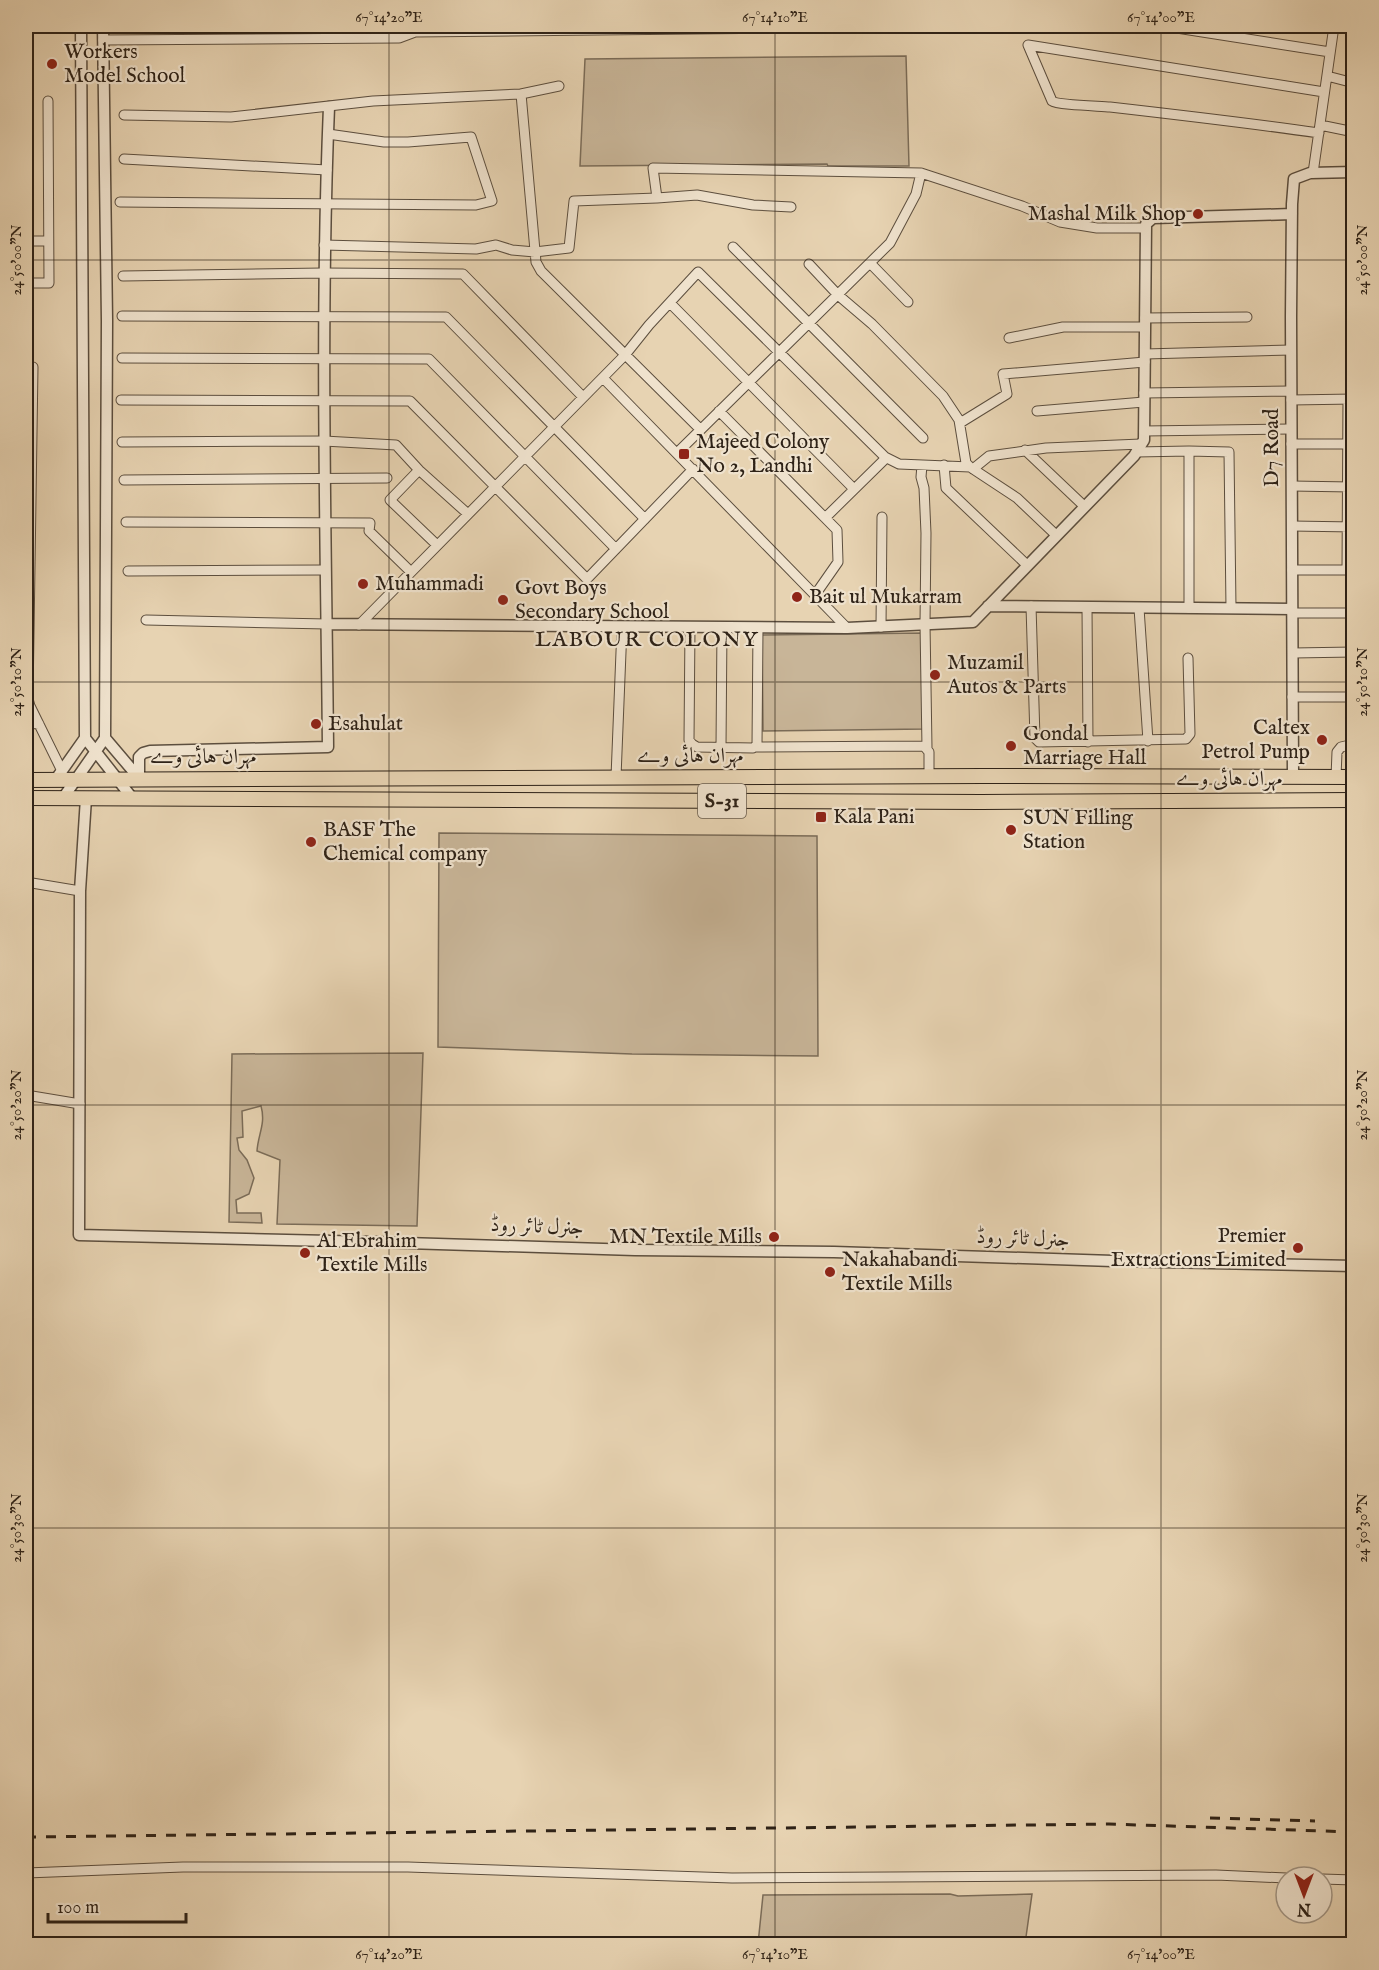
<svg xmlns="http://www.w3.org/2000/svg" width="1379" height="1970" font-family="'IM FELL English',Amiri,serif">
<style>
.green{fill:#c8b598;stroke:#7b6c58;stroke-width:1.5}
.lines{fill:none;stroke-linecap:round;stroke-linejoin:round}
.minor-casing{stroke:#5c4e3e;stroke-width:11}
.tertiary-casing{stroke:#5c4e3e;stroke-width:13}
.primary-casing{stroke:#2e2217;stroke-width:16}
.minor{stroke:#efe2cd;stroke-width:9}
.tertiary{stroke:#efe2cd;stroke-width:10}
.primary{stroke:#e7d3b2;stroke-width:14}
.rail{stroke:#2e2217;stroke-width:3;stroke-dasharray:10 10;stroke-linecap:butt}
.ticks{fill:none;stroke:#2e2217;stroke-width:1.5;stroke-opacity:0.45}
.poi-dot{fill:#8f2418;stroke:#efe2cd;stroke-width:2}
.labels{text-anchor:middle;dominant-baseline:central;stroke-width:4.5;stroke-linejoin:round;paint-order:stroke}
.shield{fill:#efe2cd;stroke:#685c4e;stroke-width:1.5}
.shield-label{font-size:20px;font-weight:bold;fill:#2e2217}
.poi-label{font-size:21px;fill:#2e2217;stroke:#efe2cd;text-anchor:start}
.street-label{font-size:21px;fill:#2e2217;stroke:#efe2cd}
.neighbourhood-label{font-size:22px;letter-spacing:1.5px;fill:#2e2217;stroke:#efe2cd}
.neatline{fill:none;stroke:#2e2217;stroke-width:2}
.ticks-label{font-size:15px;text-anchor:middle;fill:#2e2217}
</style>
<rect width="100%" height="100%" fill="#e7d3b2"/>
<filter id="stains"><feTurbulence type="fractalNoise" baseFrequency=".00333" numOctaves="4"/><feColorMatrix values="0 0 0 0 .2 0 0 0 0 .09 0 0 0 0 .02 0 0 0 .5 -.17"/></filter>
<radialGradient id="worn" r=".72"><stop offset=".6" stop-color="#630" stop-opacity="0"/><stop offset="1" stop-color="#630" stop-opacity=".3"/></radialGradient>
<path class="green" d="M906,56L909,166H828L827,164L580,166L585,59Z
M924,633L925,729L763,731L762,635Z
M439,833L817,836L818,1056L632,1054L438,1047Z
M423,1053L417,1226L277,1224L280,1160L257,1151C258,1134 266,1124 261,1106L242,1111L243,1137L237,1138L239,1150L247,1160L254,1178L249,1194L236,1200L237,1213H261L262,1223L229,1222L232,1054Z
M950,1894L958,1896L1032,1894L1025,1944H758L763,1895Z"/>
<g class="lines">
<defs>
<path id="minor" d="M1164,26L1330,52
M399,38V26
M103,40L399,38L415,32L966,26
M1327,76L1354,83
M521,94L559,86
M124,115L231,117L373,101L521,94L536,262L541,271L700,429
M1320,125L1354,132
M1319,133C1249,123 1180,115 1110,107C1099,106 1057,105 1052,101L1028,45L1324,92
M124,159L327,170
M1313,173L1334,26
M657,198L697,195L753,205L791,207
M120,202L476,205L492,201L471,137L408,142H384L328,134
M26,241H48
M324,245L476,249L496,245L512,250L535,252L569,248L574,201L657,198L653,168L921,173L1022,206L1060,222L1097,228H1146
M733,247L923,438
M870,263L908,302
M809,264L838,295L872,324L943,396L959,420L966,463L970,467L1017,498L1056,535
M123,276L323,273L463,274L583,397
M26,283H49L48,101
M670,303L854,489
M122,316L446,317L645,519
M1145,318L1247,317
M1009,338L1063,327H1145
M1145,354L1291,350
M122,358L429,359L616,549
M33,367L28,699L30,706L62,771
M603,378L847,628
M1144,393L1291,391
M121,400L410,401L587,579L693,469
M1291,400L1354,399
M719,411L837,530L838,562L815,595
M1037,411L1144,402
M960,423L1007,394L1003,374L1145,362
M1144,431L1291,429
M122,442L324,441L396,445L419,470L468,514
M1291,444H1351
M1025,450L1084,506
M1189,451L1229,452L1231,608
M1136,452L1189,451V608
M677,453L890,243L916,194L921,173
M922,465L921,477L924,488L926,533L925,624L927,748
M944,465L946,488L1027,565
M973,469L989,456L1046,448L1141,444
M419,470L390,500L437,545
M124,480L387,478
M1292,486L1351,487
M825,518L886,458
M126,522L370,523L369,531L411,572
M1292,526L1354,527
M1292,570H1353
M1347,570L1348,399
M128,571L325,570
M1031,606L1035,738L1039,742L1186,739L1190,734L1188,658
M1087,607L1088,742
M1139,608L1148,741
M1292,613H1354
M146,620L327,624
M359,625L625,355L649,325L698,272L885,457L899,464L970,467
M690,627L689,740L692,744L697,747L753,748L757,745L758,628
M881,627L882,517
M1293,653L1354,652
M1292,697H1354
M26,723L39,724
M721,747L722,627
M755,747L924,746L929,752V777
M616,777L622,627
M1336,777L1337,752L1341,747L1354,744
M26,882L80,891
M26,1095L80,1104
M26,1873L183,1867H408L732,1878L1216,1875L1286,1878
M1322,1879L1354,1880"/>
<path id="tertiary" d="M81,26L85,738L133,799
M988,606L1292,609
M327,624L847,628L973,622L1134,456L1144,440L1146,224L1153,218L1292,214
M105,738L139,778
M1293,777L1291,317L1292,204L1294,179L1310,173L1354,172
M139,778V757L143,753L150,751L328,747C326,533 320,320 329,107
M56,779L85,738
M63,798L105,738L107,321L103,26
M86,798L80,891L79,1235L374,1242L635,1250L834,1252L1113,1261L1354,1266"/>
<path id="primary" d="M26,780L981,776L1354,777
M26,798L981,802L1354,800"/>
</defs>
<use href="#minor" class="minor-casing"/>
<use href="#tertiary" class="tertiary-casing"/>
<use href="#primary" class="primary-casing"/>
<use href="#minor" class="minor"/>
<use href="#tertiary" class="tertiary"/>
<use href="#primary" class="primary"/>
<path class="rail" d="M1210,1818L1315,1821
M26,1837L1109,1824L1354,1832"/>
</g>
<path class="ticks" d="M389,26V1944M775,26V1944M1161,26V1944M26,260H1354M26,682H1354M26,1105H1354M26,1528H1354"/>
<g class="poi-dot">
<circle cx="52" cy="64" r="6"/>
<circle cx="1198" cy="214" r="6"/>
<rect x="678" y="448" width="12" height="12" rx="3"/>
<circle cx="363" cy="584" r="6"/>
<circle cx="797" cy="597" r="6"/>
<circle cx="503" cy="600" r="6"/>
<circle cx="935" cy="675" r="6"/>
<circle cx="316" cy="724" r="6"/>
<circle cx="1322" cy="740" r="6"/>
<circle cx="1011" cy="746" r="6"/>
<rect x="815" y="811" width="12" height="12" rx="3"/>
<circle cx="1011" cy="830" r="6"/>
<circle cx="311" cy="842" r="6"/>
<circle cx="774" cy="1237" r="6"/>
<circle cx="1298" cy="1248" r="6"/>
<circle cx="305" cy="1253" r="6"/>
<circle cx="830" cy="1272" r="6"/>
</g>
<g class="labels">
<rect class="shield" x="698" y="784" width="48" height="34" rx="4.5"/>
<g class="shield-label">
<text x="722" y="801">S-31</text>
</g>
<g class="poi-label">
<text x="64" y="52">Workers<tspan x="64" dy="24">Model School</tspan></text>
<text x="1186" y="214" text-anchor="end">Mashal Milk Shop</text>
<text x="696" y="442">Majeed Colony<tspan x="696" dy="24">No 2, Landhi</tspan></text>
<text x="375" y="584">Muhammadi</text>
<text x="515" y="588">Govt Boys<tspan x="515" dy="24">Secondary School</tspan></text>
<text x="809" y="597">Bait ul Mukarram</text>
<text x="947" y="663">Muzamil<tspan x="947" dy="24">Autos &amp; Parts</tspan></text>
<text x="328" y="724">Esahulat</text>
<text x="1310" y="728" text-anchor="end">Caltex<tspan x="1310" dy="24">Petrol Pump</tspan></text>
<text x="1023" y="734">Gondal<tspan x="1023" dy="24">Marriage Hall</tspan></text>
<text x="833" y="817">Kala Pani</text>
<text x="1023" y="818">SUN Filling<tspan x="1023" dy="24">Station</tspan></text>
<text x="323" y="830">BASF The<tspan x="323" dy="24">Chemical company</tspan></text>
<text x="1286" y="1236" text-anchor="end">Premier<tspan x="1286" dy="24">Extractions Limited</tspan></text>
<text x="762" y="1237" text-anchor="end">MN Textile Mills</text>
<text x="317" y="1241">Al Ebrahim<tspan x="317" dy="24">Textile Mills</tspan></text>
<text x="842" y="1260">Nakahabandi<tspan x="842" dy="24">Textile Mills</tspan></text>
</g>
<g class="street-label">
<text transform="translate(1272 448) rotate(-90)">D7 Road</text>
<text x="690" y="756">مہران ہائی وے</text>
<text x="203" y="757">مہران ہائی وے</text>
<text x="1229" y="779">مہران ہائی وے</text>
<text transform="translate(537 1227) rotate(2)">جنرل ٹائر روڈ</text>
<text transform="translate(1023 1239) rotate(2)">جنرل ٹائر روڈ</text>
</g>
<g class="neighbourhood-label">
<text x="647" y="640">LABOUR COLONY</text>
</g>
</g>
<rect width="1379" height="1970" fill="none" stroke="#e7d3b2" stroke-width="66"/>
<g transform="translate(1304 1895) rotate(180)"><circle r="28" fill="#efe2cd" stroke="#a29584" stroke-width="1.5"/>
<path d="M0-4.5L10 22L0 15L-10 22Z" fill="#8f2418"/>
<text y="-9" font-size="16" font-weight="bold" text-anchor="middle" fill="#2e2217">N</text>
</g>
<path d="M48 1913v9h138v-9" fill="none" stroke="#2e2217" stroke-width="3"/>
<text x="57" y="1913" font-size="18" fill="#2e2217" stroke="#efe2cd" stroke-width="4.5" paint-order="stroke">100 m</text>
<rect x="33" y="33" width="1313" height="1904" class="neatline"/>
<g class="ticks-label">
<text x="389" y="22">67°14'20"E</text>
<text x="775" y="22">67°14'10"E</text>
<text x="1161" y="22">67°14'00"E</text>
<text transform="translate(1362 260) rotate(-90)" y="5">24°50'00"N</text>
<text transform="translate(16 260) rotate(-90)" y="5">24°50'00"N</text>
<text transform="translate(1362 682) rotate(-90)" y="5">24°50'10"N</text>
<text transform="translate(16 682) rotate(-90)" y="5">24°50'10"N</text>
<text transform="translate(1362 1105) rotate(-90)" y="5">24°50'20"N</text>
<text transform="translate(16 1105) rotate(-90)" y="5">24°50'20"N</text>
<text transform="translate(1362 1528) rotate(-90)" y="5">24°50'30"N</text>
<text transform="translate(16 1528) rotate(-90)" y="5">24°50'30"N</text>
<text x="389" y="1959">67°14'20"E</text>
<text x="775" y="1959">67°14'10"E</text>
<text x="1161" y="1959">67°14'00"E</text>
</g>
<rect width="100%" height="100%" filter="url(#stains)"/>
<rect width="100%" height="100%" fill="url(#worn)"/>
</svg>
